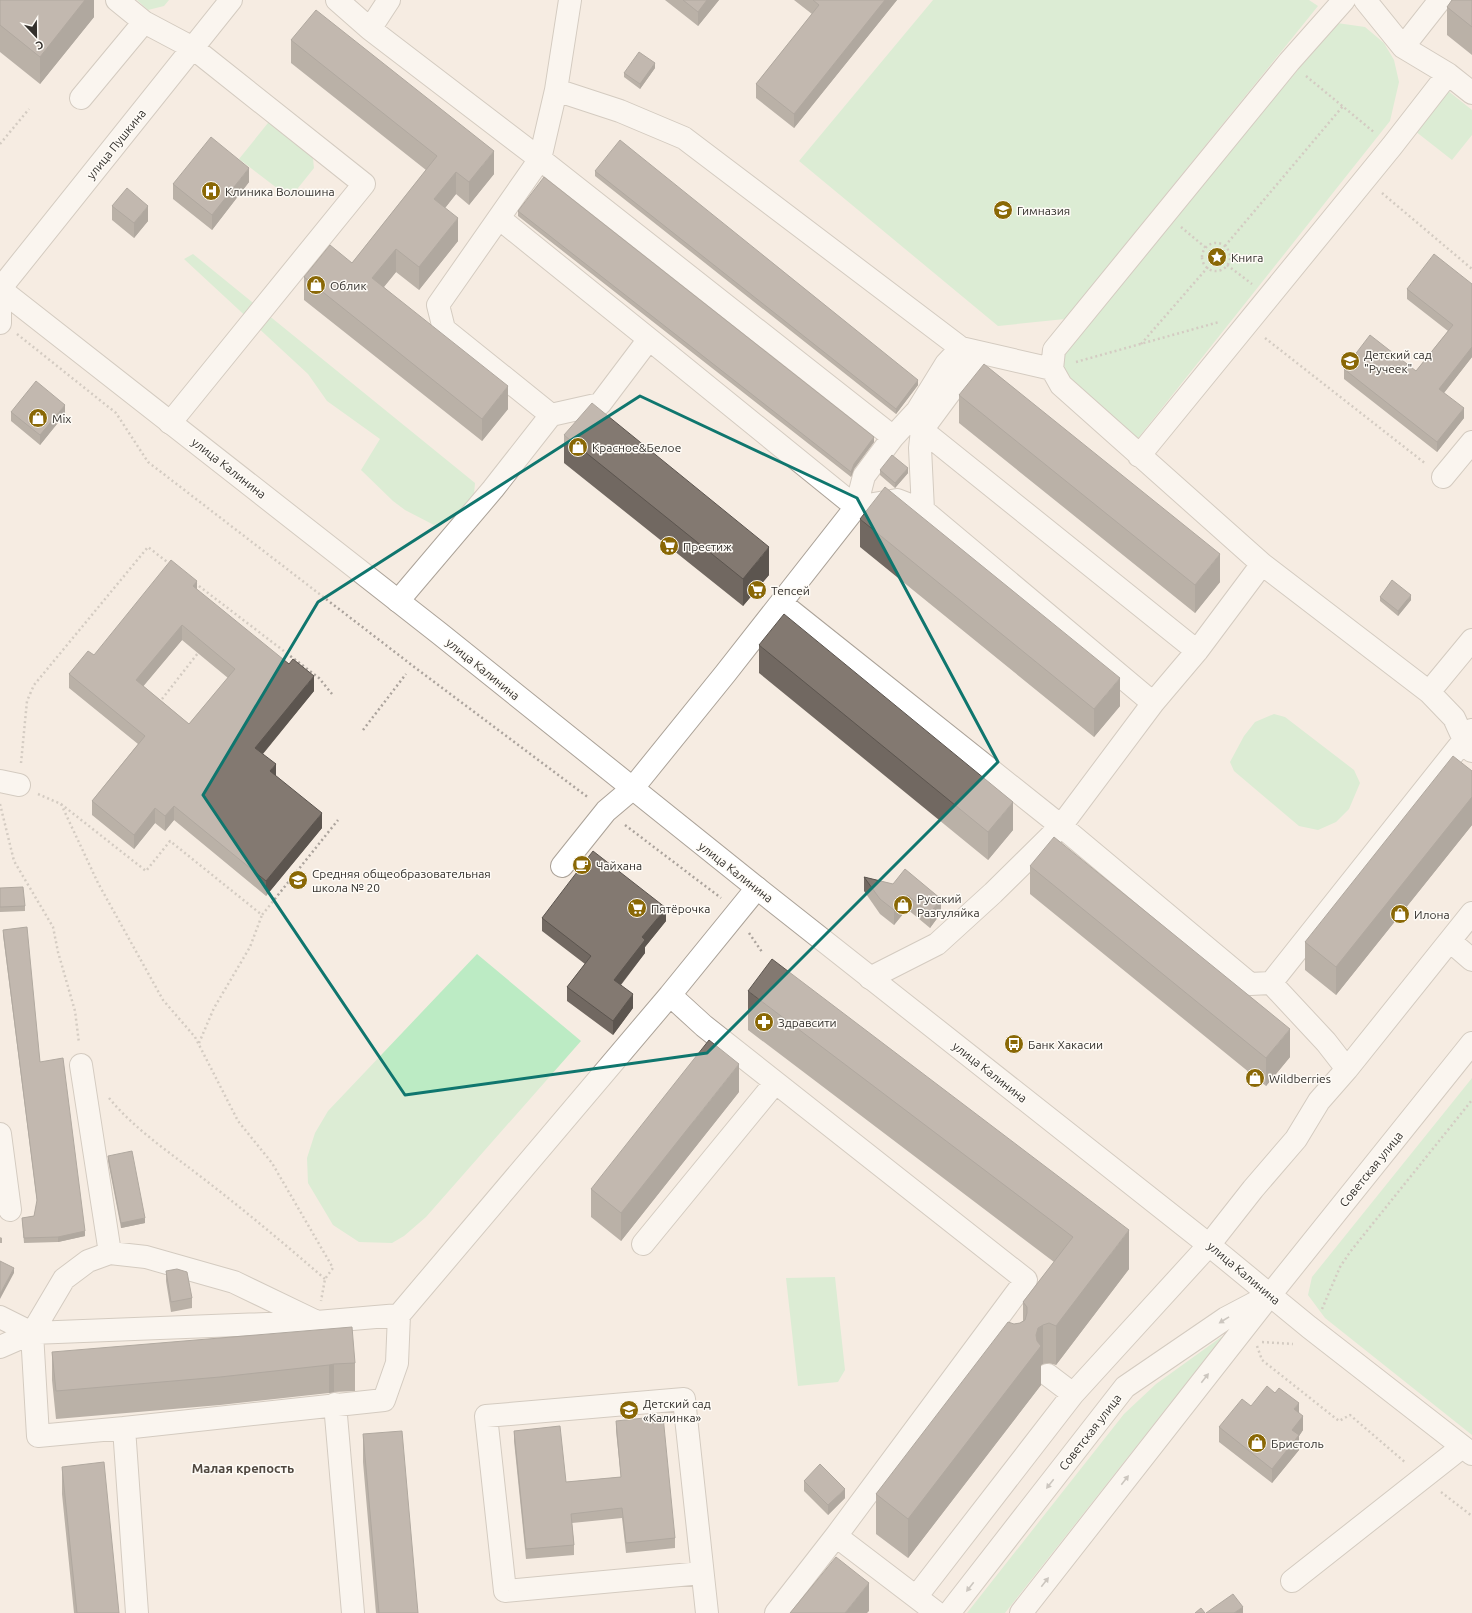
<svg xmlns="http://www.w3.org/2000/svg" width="1472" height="1613" font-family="Ubuntu,sans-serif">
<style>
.green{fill:#bcebc4}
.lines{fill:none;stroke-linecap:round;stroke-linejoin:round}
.minor-casing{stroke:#aba298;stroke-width:24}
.major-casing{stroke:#aba298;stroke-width:24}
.path{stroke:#aba39c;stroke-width:2.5;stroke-dasharray:2 3;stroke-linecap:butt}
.minor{stroke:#fff;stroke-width:22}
.major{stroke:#fff;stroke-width:22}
.wall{fill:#716861;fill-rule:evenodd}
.shaded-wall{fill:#5c554f}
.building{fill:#837971;stroke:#5c554f;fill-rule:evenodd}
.oneway{fill:#999896}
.marked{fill:none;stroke:#0f766e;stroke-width:3;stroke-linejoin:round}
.labels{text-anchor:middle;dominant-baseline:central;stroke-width:3;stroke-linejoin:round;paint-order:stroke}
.street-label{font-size:12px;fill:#33302c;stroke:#fefbf6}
.poi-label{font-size:12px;fill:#33302c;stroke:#fefbf6;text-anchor:start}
.neighbourhood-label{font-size:13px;font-weight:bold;fill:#4f473f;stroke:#fefbf6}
</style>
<rect width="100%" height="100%" fill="#f6ece2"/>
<path class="green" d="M137,0H169L164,6L148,10Z
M933,0H1309L1318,6L1065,319L998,326L799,161Z
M1337,23L1365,27L1384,43L1394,60L1399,82L1390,121L1135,442L1063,372L1065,348Z
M1447,90L1472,110V135L1452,160L1415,131Z
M272,118L312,150L314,168L290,198L239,159Z
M193,254L475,483L473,506L434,525L405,510L393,501L361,470L380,439L327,401L308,374L184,259Z
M1274,714L1285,717L1354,770L1360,783L1349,809L1336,822L1318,830L1299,826L1234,771L1230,762L1244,736L1255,722Z
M477,954L581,1041L426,1217L404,1236L392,1243L359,1242L333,1225L308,1183L307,1158L315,1133L328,1111Z
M1472,1078V1435L1325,1318L1308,1295L1312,1277Z
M835,1277L845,1370L838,1382L798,1386L786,1278Z
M1224,1335L1005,1613H967L1124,1414L1156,1384Z"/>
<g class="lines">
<defs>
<path id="minor" d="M117,0L144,22L193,48L364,184L170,423
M337,0L370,29L540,159L438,305L444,329L551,415
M570,0L556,90L540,159L893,437
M1344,0L1289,62L1054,350L1052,369L1061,385L1262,564L1429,692L1454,718L1464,740L1472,751
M1365,0L1403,47
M1440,0L1403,47L1448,74L1472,93
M370,29L389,0
M556,90L620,111L684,138L961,348L1052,369
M81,98L144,22
M0,323V289L231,0
M649,339L856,507L897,500L923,510L1153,703
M922,430L1197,651
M1139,456L1392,146L1448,74
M1443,477L1472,442
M923,510L920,448L922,430L979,353
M398,601L493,489L551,415L600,404L649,339L500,219
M781,603L1061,826L1250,984L1271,983L1326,1042L1347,1069
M1429,692L1472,640
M0,781L19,785
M562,866L606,811L632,789L725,674L856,507L864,476L893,437L917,411L946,364L961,348
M757,888L670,995L704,1026L1026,1280L836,1536L937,1613
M1450,941L1472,960
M870,978L937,944L993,893L1061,826L1153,703L1197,651L1262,564
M1271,983L1472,730
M81,1065L110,1253
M0,1134L10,1210
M643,1244L775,1083
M0,1317L32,1333
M0,1347L32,1333L317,1322L399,1315
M1048,1375L1073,1394
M335,1404L353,1613
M124,1428L38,1436L32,1333L64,1279L88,1261L110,1253L146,1257L234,1282L317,1322
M702,1573L505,1591L486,1416L684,1399L707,1613
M1292,1581L1462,1447
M916,1597L1073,1394L1209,1245L1253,1189L1296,1139L1319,1101L1347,1069L1472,913
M137,1613L124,1428L384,1400L397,1363L399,1315L670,995
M776,1613L836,1536"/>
<path id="major" d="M0,289L439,633L757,888L1209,1245L1309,1327L1472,1454
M949,1613L1125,1387L1226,1318L1264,1298
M1021,1613L1270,1295L1472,1043"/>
</defs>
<use href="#minor" class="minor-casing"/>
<use href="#major" class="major-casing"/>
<path class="path" d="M1306,76L1375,133
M0,144L29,109
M1382,193L1472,269
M1181,227L1206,248
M1202 257a14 14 0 1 1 28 0a14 14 0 1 1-28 0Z
M1225,246L1343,106
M1227,265L1252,284
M17,334L116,413L148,462L413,666L589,798
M1265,338L1426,464
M1141,344L1208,267
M1076,362L1219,322
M195,583L319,678L332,694
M162,699L198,653
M363,730L406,674
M21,763L27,701L34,685L148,547L171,565
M38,794L61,804L146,871L170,841L262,915L338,820
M0,804L14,861L53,927L58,952L75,1011L79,1043
M61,804L98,883L163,1000L195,1037L238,1121L272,1163L333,1268L325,1279L321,1301
M625,825L721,898
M749,933L762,952
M199,1043L214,1008L250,947L262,915
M109,1098C137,1132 175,1156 209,1183C249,1214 287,1246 325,1279
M1322,1309L1340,1267L1350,1252L1472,1100
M1262,1342L1293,1344
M1257,1346L1262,1360L1339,1421L1350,1415L1406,1463
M1441,1492L1472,1516"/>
<use href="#minor" class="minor"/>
<use href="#major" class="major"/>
</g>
<path class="wall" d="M0,0H94V17L40,84L0,52Z
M665,0H719L698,26Z
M794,0H897L794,128L756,98V84L812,14Z
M1472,0V55L1447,35V7Z
M291,40L494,174L469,205L456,194L445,208L458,241L419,290L396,272L384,287L508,409L482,441L304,300V277L352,263L426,170L291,63Z
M655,68L640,89L624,77V73Z
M595,171L918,385L896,414L595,176Z
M249,182L212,230L173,199V184Z
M112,206L148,221L134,238L112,220Z
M518,211L874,442L854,469L851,477L518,216Z
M1472,284V357L1444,393L1464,418L1437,452L1344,379V369L1416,371L1448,331L1407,299V289Z
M959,395L1220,582L1195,613L959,423Z
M11,412L65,414L40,445L11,421Z
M564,435L769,575L743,606L564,463Z
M880,470L908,473L895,488L880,475Z
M860,519L1120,706L1094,737L860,547Z
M197,590L314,691L263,754L276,776L322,828L266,896L174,820L165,831L155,823L134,849L92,815V801L138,744L69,688V674L94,655ZM182,640L228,678L189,724L143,686Z
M1380,597L1411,600L1398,616L1380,601Z
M759,645L1013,830L988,860L759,673Z
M1472,771V825L1336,995L1305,970V942Z
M1030,866L1290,1057L1266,1086L1030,894Z
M864,877L893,884L941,913L930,928L907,909L894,925L880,914L864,891Z
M0,888L25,906V911L0,912Z
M542,918L666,921L645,947V953L621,985L633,1008L613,1035L567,1001V987L585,964L542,931Z
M3,930L40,1062L85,1236L58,1242L24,1243L22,1218L34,1216L37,1202L3,935Z
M748,991L1129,1269L1056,1365L1049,1363L1043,1364L1041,1365V1385L908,1558L876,1534V1494L1014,1324L1020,1323L1023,1321V1302L1054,1262L748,1030Z
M739,1092L621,1241L591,1217V1189Z
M108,1156L145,1223L121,1228L108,1161Z
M0,1237L2,1238V1243H0Z
M166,1271L192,1298V1308L171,1312L166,1281Z
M52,1352L355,1363V1391L334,1392L329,1393L220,1405L56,1419L52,1380Z
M1251,1406L1299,1412L1303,1430L1299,1436V1450L1272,1483L1219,1442V1427Z
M616,1421L675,1538V1548L626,1553L622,1518L572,1523L574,1545V1555L526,1559L514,1441V1431L566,1482L621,1477L616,1431Z
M363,1434L418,1613H376L363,1462Z
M62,1467L119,1613H74L62,1494Z
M804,1481L845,1498L828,1515L804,1491Z"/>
<path class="shaded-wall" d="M85,0H94V17L40,84V57Z
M707,0H719L698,26V12Z
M885,0H897L794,128V114Z
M655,63V68L640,89V84Z
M494,151V174L469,205V182Z
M249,168V182L212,230V215Z
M456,172V194L434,222V199Z
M148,206V221L134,238V223Z
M458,218V241L419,290V267Z
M396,249V272L372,301V278Z
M1472,347V357L1439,399V389Z
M918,380V385L896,414V409Z
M508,386V409L482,441V419Z
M65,405V414L40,445V435Z
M1464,408V418L1437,452V442Z
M874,437V442L854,469L851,477V472L854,464Z
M908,468V473L895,488V483Z
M769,547V575L743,606V579Z
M1220,554V582L1195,613V585Z
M197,581V596L193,586Z
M1411,595V600L1398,616V611Z
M182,625V640L136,695V680Z
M314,676V691L255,763V748Z
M1120,678V706L1094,737V709Z
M276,764V779L270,771Z
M1472,797V825L1336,995V967Z
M1013,802V830L988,860V832Z
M174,806V820L165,831V816Z
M155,808V823L134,849V835Z
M322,813V828L266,896V881Z
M907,895V909L894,925V910Z
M941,899V913L930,928V913Z
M666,908V921L645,947V953L614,993V980L642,937Z
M633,994V1008L613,1035V1021Z
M1290,1029V1057L1266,1086V1058Z
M739,1064V1092L621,1241V1213Z
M145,1218V1223L121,1228V1223Z
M1129,1230V1269L1056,1365V1326Z
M85,1231V1236L58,1242V1237Z
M14,1268V1273L0,1299V1294Z
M1043,1325V1364L1041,1365V1385L908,1558V1519L1036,1335L1038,1328Z
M334,1364V1392L329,1393V1365Z
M1299,1403V1418L1294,1409Z
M1303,1416V1430L1299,1436V1450L1272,1483V1469L1292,1430Z
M845,1489V1498L828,1515V1505Z
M869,1583V1611L867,1613H845Z
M1243,1607V1613H1234Z"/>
<path class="building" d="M0,0H85L40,57L0,25Z
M683,0H707L698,12Z
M813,0H885L794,114L756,84L819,5Z
M1452,0H1472V27L1447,7Z
M316,10L494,151L469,182L456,172L434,199L458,218L419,267L396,249L372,278L508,386L482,419L304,277L330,245L352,263L437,156L291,40Z
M639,52L655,63L640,84L624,73Z
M211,137L249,168L212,215L173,184Z
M620,140L918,380L896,409L595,171Z
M544,177L874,437L854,464L851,472L518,211Z
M127,188L148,206L134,223L112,206Z
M1434,254L1472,284V347L1439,389L1464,408L1437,442L1344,369L1370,335L1416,371L1453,325L1407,289Z
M984,364L1220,554L1195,585L959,395Z
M36,381L65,405L40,435L11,412Z
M592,403L769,547L743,579L564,435Z
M892,455L908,468L895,483L880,470Z
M885,487L1120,678L1094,709L860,519Z
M171,560L197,581L193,586L289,664L293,659L314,676L255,748L276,764L270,771L322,813L266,881L174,806L165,816L155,808L134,835L92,801L145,736L69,674L88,651L94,655ZM182,625L235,669L189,724L136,680Z
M1392,580L1411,595L1398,611L1380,597Z
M784,614L1013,802L988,832L759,645Z
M1453,756L1472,771V797L1336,967L1305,942Z
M1054,837L1290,1029L1266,1058L1030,866Z
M593,851L666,908L642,937L645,940L614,980L633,994L613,1021L567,987L591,956L542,918Z
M905,869L941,899L930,913L907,895L894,910L880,899L864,877L893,884Z
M23,887L25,906L0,907V888Z
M27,927L40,1062L63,1058L85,1231L58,1237L24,1238L22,1218L34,1216L37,1200L3,930Z
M772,959L1129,1230L1056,1326L1049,1323L1043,1325L1038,1328L1036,1335L1037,1341L1041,1346L908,1519L876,1494L1008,1322L1014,1324L1020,1323L1025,1320L1027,1313V1307L1023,1302L1073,1237L748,991Z
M709,1040L739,1064L621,1213L591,1189Z
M132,1151L145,1218L121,1223L108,1156Z
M0,1261L14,1268L0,1294Z
M177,1269L187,1272L192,1298L171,1302L166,1271Z
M352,1327L355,1363L334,1364L329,1365L220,1377L56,1391L52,1352Z
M1267,1386L1275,1393L1279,1388L1299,1403L1294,1409L1303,1416L1292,1430L1299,1435L1272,1469L1219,1427L1242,1399L1251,1406Z
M663,1416L675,1538L626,1543L622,1508L571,1514L574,1545L526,1549L514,1431L560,1426L566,1482L621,1477L616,1421Z
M402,1431L418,1613H379L363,1434Z
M104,1462L119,1613H77L62,1467Z
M820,1464L845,1489L828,1505L804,1481Z
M836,1557L869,1583L845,1613H790Z
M1233,1594L1243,1607L1234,1613H1206Z
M1201,1608L1205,1613H1195Z"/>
<defs><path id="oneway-solid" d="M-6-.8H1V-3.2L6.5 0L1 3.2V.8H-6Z"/></defs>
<g class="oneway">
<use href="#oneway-solid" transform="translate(1224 1320) rotate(148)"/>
<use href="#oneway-solid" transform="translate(1205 1378) rotate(-52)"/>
<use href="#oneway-solid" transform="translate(1125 1480) rotate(-52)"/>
<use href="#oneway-solid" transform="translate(1050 1484) rotate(128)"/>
<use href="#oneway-solid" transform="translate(1045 1582) rotate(-52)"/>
<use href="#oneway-solid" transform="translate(970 1587) rotate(128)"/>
</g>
<path d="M0 0H1472V1613H0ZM640,396L857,498L998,762L707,1053L405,1095L203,795L318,602Z" fill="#f6ece2" fill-opacity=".55" fill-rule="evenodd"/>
<path class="marked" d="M640,396L857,498L998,762L707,1053L405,1095L203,795L318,602Z"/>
<defs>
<symbol id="hospital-disc" viewBox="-11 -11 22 22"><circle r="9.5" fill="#8a6806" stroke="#fefbf6"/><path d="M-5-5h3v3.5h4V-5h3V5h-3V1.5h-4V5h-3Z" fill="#fff"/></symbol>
<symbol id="school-disc" viewBox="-11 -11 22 22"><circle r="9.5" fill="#8a6806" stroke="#fefbf6"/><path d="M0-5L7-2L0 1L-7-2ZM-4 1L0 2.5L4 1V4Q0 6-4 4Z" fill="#fff"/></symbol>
<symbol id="sight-disc" viewBox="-11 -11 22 22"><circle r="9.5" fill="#8a6806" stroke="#fefbf6"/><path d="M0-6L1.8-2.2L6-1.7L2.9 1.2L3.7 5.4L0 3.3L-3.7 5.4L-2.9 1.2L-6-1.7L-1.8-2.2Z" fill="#fff"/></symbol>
<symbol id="shop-disc" viewBox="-11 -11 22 22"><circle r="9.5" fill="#8a6806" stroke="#fefbf6"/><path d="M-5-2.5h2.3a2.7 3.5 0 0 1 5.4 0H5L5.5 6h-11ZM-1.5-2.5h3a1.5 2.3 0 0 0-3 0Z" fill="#fff"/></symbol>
<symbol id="supermarket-disc" viewBox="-11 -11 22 22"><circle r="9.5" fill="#8a6806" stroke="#fefbf6"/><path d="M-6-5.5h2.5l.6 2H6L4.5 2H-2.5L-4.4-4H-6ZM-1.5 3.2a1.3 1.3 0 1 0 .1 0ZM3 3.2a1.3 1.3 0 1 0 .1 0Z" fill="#fff"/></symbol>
<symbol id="cafe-disc" viewBox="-11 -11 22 22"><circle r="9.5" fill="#8a6806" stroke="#fefbf6"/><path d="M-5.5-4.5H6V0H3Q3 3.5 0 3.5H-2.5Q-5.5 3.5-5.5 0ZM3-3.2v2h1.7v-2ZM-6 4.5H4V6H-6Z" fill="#fff"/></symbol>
<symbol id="pharmacy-disc" viewBox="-11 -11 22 22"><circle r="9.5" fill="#8a6806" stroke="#fefbf6"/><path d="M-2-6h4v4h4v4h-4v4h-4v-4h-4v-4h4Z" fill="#fff"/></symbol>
<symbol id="bus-disc" viewBox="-11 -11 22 22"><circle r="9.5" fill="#8a6806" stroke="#fefbf6"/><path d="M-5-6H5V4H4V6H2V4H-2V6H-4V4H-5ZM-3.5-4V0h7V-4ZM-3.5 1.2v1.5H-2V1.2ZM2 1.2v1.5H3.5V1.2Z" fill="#fff"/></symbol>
</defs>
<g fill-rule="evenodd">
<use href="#hospital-disc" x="200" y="180" width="22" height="22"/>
<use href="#school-disc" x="992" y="199" width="22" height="22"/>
<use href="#sight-disc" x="1206" y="246" width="22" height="22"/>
<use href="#shop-disc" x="305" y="274" width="22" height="22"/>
<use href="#school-disc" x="1339" y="350" width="22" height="22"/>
<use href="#shop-disc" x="27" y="407" width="22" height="22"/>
<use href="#shop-disc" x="567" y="436" width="22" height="22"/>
<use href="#supermarket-disc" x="658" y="535" width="22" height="22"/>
<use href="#supermarket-disc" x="746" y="579" width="22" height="22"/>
<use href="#cafe-disc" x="571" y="854" width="22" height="22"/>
<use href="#school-disc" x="287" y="869" width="22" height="22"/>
<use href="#shop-disc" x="892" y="894" width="22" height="22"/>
<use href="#supermarket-disc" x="626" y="897" width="22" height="22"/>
<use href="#shop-disc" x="1389" y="903" width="22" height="22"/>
<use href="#pharmacy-disc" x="753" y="1011" width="22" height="22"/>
<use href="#bus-disc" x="1003" y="1033" width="22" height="22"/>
<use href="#shop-disc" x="1244" y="1067" width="22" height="22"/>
<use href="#school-disc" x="618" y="1399" width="22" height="22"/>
<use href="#shop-disc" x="1246" y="1432" width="22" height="22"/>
</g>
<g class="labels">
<g class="street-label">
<text transform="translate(116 144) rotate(-51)">улица Пушкина</text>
<text transform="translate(229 468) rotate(38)">улица Калинина</text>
<text transform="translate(483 669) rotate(39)">улица Калинина</text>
<text transform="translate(736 872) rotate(38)">улица Калинина</text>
<text transform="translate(990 1072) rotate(38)">улица Калинина</text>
<text transform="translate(1371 1169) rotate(-51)">Советская улица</text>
<text transform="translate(1244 1273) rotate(40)">улица Калинина</text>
<text transform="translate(1090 1432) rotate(-52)">Советская улица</text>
</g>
<g class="poi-label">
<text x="225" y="191">Клиника Волошина</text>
<text x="1017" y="210">Гимназия</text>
<text x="1231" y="257">Книга</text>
<text x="330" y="285">Облик</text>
<text x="1364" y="354">Детский сад<tspan x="1364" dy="14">"Ручеек"</tspan></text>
<text x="52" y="418">Mix</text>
<text x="592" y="447">Красное&amp;Белое</text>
<text x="683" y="546">Престиж</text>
<text x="771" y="590">Тепсей</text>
<text x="596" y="865">Чайхана</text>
<text x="312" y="873">Средняя общеобразовательная<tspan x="312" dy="14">школа № 20</tspan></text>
<text x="917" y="898">Русский<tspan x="917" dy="14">Разгуляйка</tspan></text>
<text x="651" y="908">Пятёрочка</text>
<text x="1414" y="914">Илона</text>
<text x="778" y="1022">Здравсити</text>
<text x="1028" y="1044">Банк Хакасии</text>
<text x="1269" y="1078">Wildberries</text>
<text x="643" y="1403">Детский сад<tspan x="643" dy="14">«Калинка»</tspan></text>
<text x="1271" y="1443">Бристоль</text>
</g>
<g class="neighbourhood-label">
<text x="243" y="1468">Малая крепость</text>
</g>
</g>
<g transform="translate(36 36) rotate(158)" stroke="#fefbf6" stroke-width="3" paint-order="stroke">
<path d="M0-3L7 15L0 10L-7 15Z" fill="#33302c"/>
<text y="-6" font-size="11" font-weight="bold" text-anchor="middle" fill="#33302c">С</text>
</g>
</svg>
